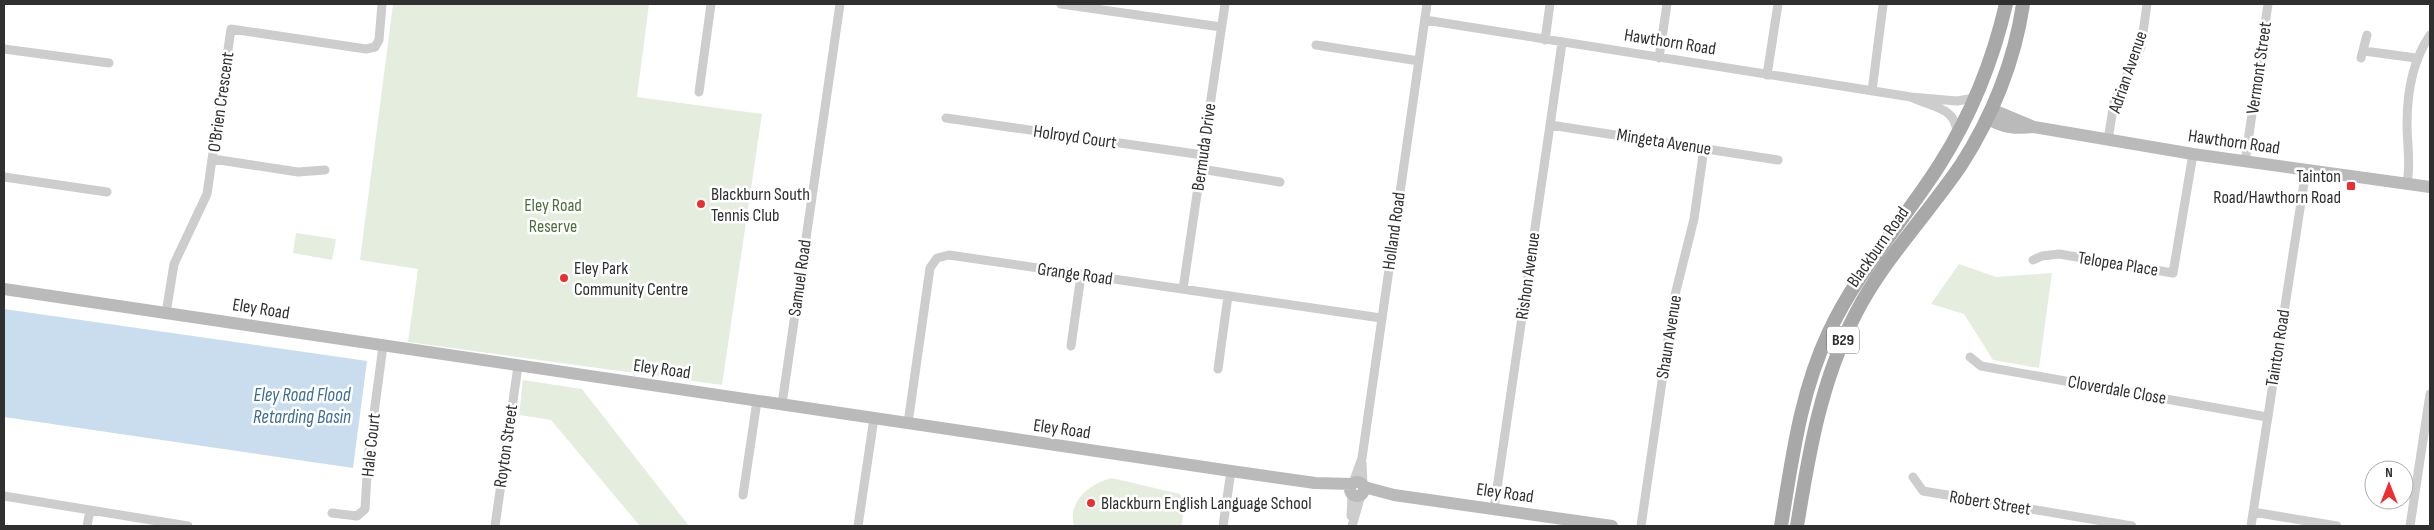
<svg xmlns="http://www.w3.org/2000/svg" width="2434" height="530" font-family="'Sofia Sans Condensed',sans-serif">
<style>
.green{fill:#e5eede}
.water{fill:#caddee}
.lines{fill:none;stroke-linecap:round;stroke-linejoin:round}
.minor{stroke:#cdcdcd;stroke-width:9}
.secondary{stroke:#bababa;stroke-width:12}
.primary{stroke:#a8a8a8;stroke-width:14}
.poi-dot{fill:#eb2f30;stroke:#fff;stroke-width:2}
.labels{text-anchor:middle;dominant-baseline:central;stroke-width:5;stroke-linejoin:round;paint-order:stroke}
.shield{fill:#fff;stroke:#6e6e6e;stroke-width:1}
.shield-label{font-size:16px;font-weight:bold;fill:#303030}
.street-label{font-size:18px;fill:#303030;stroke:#fff}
.poi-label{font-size:18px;fill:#303030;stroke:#fff;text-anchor:start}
.park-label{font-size:18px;fill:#506e3c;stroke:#fff}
.water-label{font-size:19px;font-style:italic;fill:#3b6c96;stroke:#fff}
</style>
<rect width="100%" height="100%" fill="#fff"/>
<path class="green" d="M393,4H649L637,97L762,114L722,385L408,342L418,269L360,260Z
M296,233L336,239L332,260L293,253Z
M1959,264L1996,277L2052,273L2039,368L1993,360L1964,314L1931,304Z
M523,380L582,389L689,526H640L551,420L519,415Z
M1112,478L1180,494L1184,503L1182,526H1074C1067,501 1091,483 1112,478Z"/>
<path class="water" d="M4,309L367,361L353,468L4,417Z"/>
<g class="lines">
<path class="minor" d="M1061,4L1221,27
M1425,20L1911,97L1957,101L1975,98
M1545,40L1550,4
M1316,45L1419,61
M4,49L109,63
M2364,51L2416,58
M1659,58L1667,4
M2361,58L2367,35
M1767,75L1778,4
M1872,91L1883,5
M699,92L711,4
M1913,98C1932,107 1956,107 1957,133
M946,118L1203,155
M1550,125L1778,160
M2108,140L2114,102L2141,47L2147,4
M213,159L298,172L325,170
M2245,162L2268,4
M1201,169L1280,182
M4,177L107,192
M2407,183C2411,163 2407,144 2407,124C2407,94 2413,60 2430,35
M2033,260L2042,256L2059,254L2173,273L2193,154
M1183,289L1225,4
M166,313L174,264L207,194L231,29L366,49L375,47L379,40L382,4
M1071,346L1081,275
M1970,357L1981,366L2267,417
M1218,369L1228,296
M782,404L840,4
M908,423L930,268L937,258L949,255L1381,318
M1362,463L1363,485
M1913,477L1923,491L2132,526
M1353,483L1362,458L1427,4
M743,495L757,401
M4,496L188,526
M1494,509L1562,43
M2253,512L2337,526
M332,513L357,516L365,509L368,458L383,346
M1351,516L1352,495
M87,526L90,510
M495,526L518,366
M858,526L874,418
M1223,526L1231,471
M1352,526L1361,495
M1641,526L1674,299L1694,219L1704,148
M2251,526L2306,170
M2410,526L2430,394"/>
<path class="secondary" d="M1991,109L2034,127
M1987,118C2002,128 2016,129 2034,127L2193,154L2430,187
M4,289L1231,471L1315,483L1352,484
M1350 489a7 7 0 1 1 14 0a7 7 0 1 1-14 0Z
M1364,487L1394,495L1612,526"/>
<path class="primary" d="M1781,526C1792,460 1800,393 1829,332C1858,270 1904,221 1940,164C1971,115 1993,60 2006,4
M1797,526C1809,452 1821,380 1856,313C1884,259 1927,215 1961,165C1992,117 2015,60 2023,4"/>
</g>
<g class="poi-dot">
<rect x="2346" y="181" width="10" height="10" rx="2.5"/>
<circle cx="701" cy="204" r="5"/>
<circle cx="564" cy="278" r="5"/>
<circle cx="1091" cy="503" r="5"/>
</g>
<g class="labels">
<rect class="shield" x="1827" y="326.5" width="32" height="27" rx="4"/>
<g class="shield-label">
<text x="1843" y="340">B29</text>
</g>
<g class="street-label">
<text transform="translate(1670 42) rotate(9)">Hawthorn Road</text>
<text transform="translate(2259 68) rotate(-82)">Vermont Street</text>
<text transform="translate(2128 72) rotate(-71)">Adrian Avenue</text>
<text transform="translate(221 102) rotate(-82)">O'Brien Crescent</text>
<text transform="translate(1075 137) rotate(8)">Holroyd Court</text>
<text transform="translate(1664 142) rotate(9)">Mingeta Avenue</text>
<text transform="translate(2234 142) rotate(8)">Hawthorn Road</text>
<text transform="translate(1204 147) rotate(-82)">Bermuda Drive</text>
<text transform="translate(1394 231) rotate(-82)">Holland Road</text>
<text transform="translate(1878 247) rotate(-55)">Blackburn Road</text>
<text transform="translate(2118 264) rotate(9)">Telopea Place</text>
<text transform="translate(1075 274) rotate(8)">Grange Road</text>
<text transform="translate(1528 276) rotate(-82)">Rishon Avenue</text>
<text transform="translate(800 278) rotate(-82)">Samuel Road</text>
<text transform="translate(261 309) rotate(9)">Eley Road</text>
<text transform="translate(1669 337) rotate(-81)">Shaun Avenue</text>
<text transform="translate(2278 348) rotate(-81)">Tainton Road</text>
<text transform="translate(662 369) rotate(8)">Eley Road</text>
<text transform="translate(2117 390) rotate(10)">Cloverdale Close</text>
<text transform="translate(1062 429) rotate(8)">Eley Road</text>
<text transform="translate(371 445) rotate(-84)">Hale Court</text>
<text transform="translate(506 446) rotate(-82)">Royton Street</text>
<text transform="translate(1505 493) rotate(8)">Eley Road</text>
<text transform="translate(1990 503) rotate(9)">Robert Street</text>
</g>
<g class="poi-label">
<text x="2341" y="176" text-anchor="end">Tainton<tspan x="2341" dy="21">Road/Hawthorn Road</tspan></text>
<text x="711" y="194">Blackburn South<tspan x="711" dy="21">Tennis Club</tspan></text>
<text x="574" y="268">Eley Park<tspan x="574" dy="21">Community Centre</tspan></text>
<text x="1101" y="503">Blackburn English Language School</text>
</g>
<g class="park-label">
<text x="553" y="205">Eley Road<tspan x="553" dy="21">Reserve</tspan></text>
</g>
<g class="water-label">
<text x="302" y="395">Eley Road Flood<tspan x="302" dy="22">Retarding Basin</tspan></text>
</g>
</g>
<rect width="2434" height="530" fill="none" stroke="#303030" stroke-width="10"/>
<g transform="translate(2389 485)"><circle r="24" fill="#ffffff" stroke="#acacac"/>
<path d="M0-4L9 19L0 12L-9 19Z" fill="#eb2f30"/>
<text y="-8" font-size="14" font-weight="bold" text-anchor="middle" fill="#303030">N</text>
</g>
</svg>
